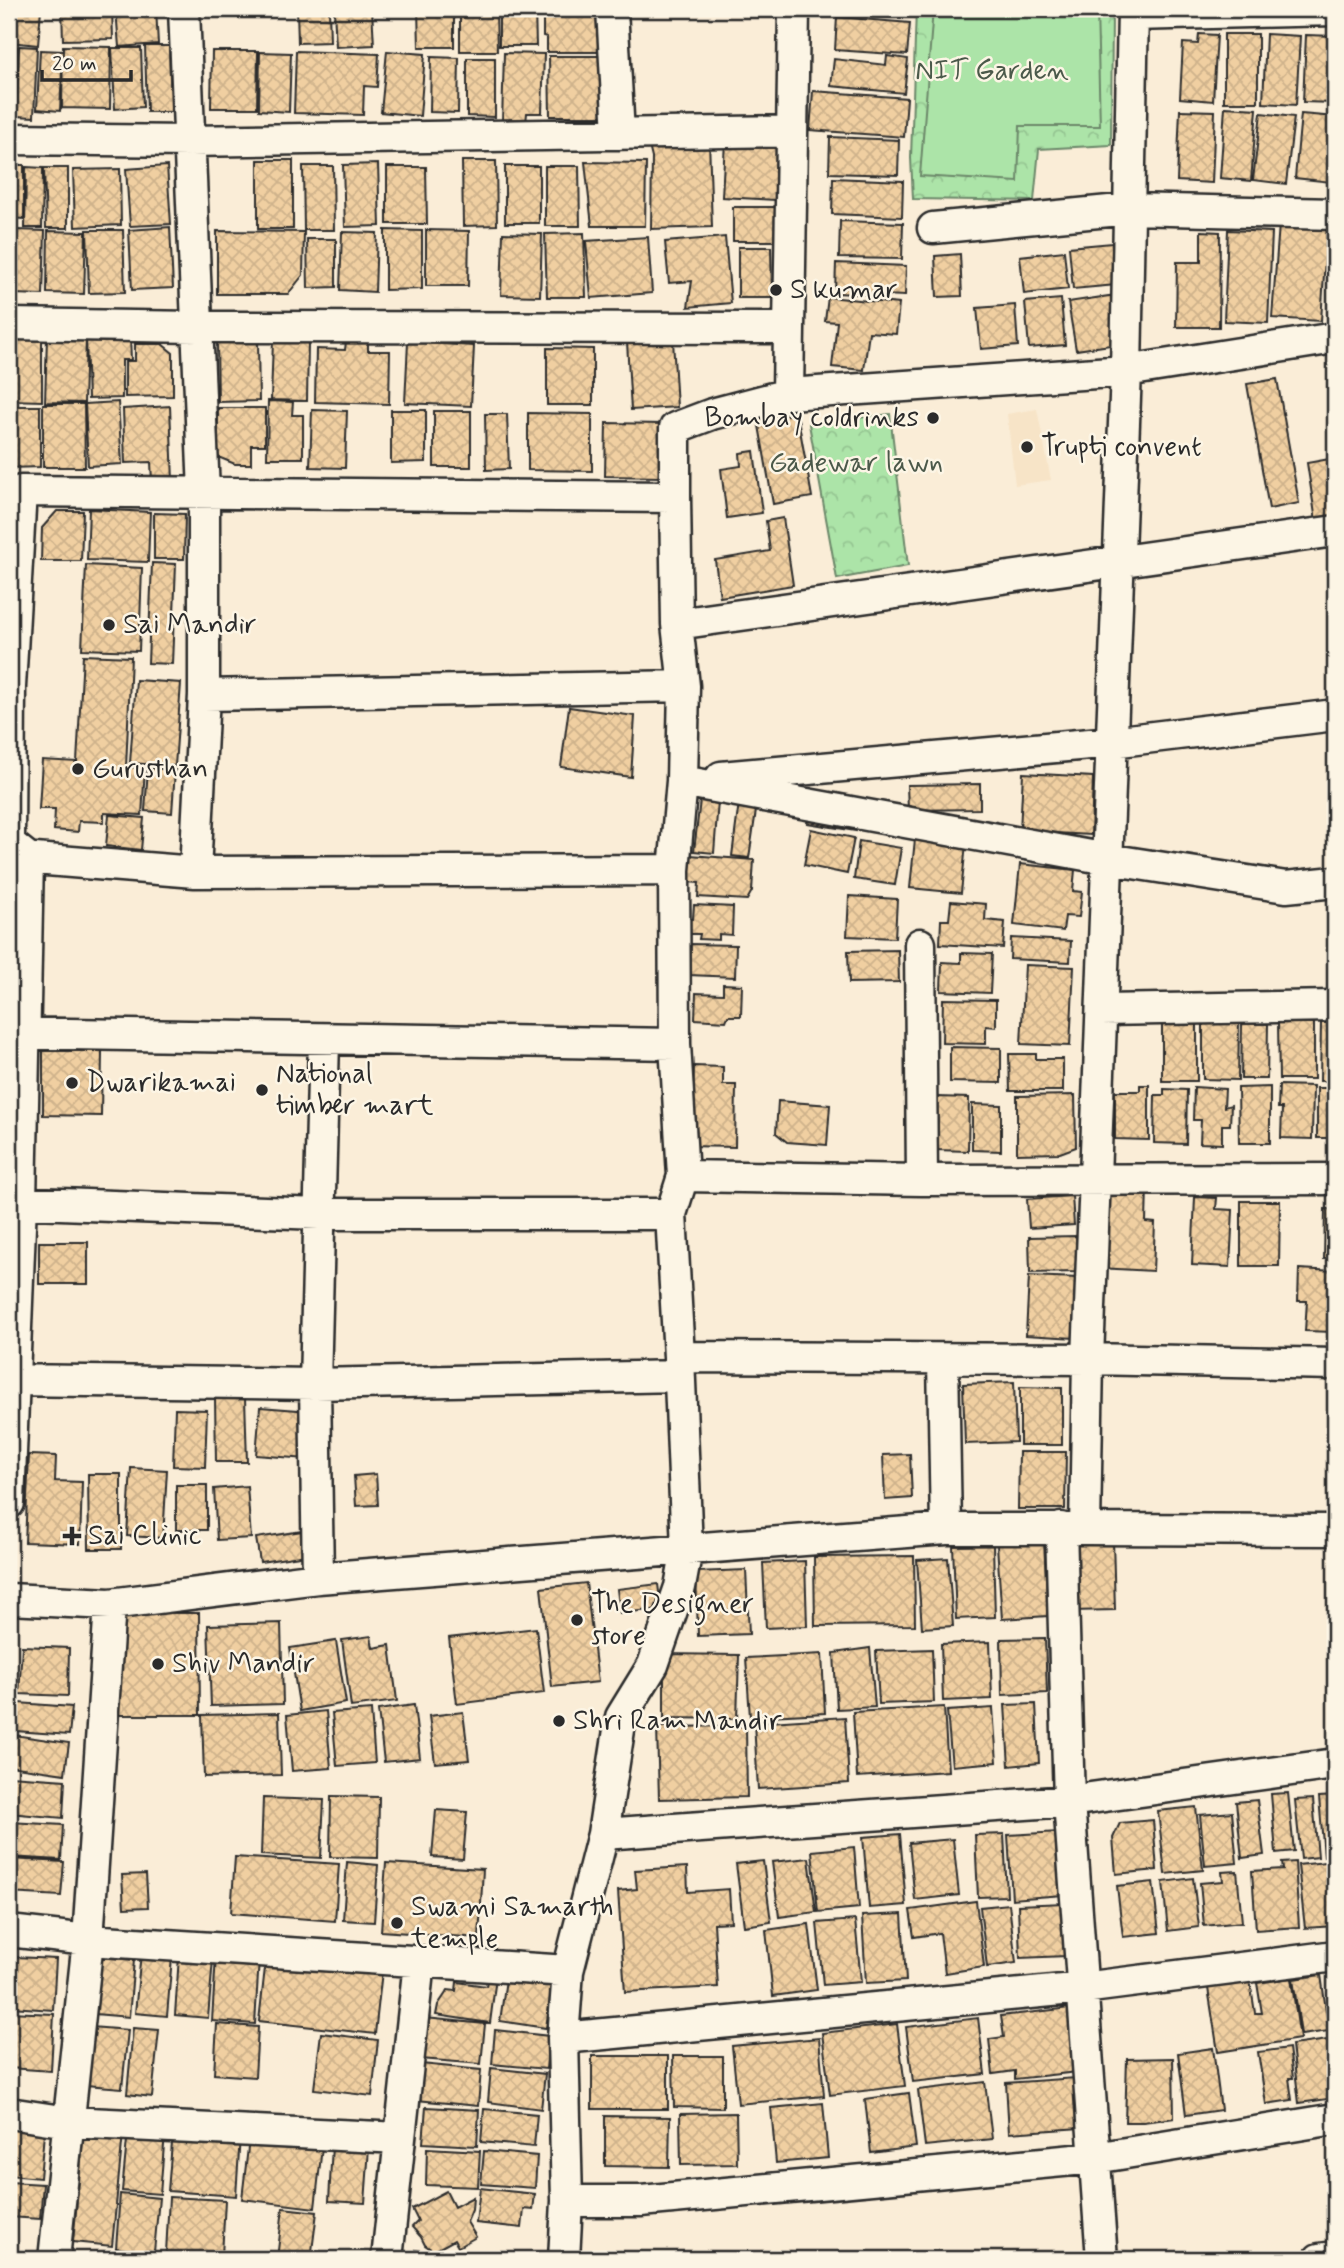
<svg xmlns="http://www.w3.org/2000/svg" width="1344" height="2268" font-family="Mynerve,sans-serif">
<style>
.built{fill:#f7e4c7}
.park{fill:url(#park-crowns);stroke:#6c886a;stroke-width:2}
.garden{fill:#ace4a8;stroke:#6c886a;stroke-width:2}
.building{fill:url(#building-cross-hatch);stroke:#2b2b2b;stroke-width:2}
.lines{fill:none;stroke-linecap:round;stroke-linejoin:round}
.minor-casing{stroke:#2b2b2b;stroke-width:35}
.minor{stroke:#fcf5e5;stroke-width:30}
.poi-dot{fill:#2b2b2b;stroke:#fcf5e5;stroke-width:2.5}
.labels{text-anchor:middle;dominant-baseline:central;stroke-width:5;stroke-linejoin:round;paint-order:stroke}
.park-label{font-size:28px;fill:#4b594a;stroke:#fcf5e5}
.poi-label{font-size:28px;fill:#2b2b2b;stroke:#fcf5e5;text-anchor:start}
</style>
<defs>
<pattern id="park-crowns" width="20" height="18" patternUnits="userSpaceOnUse" patternTransform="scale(1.75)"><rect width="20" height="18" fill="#ace4a8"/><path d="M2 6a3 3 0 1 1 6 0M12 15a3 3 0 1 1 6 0" fill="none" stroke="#94c491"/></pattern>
<pattern id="building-cross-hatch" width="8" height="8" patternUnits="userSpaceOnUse" patternTransform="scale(1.75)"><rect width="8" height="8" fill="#f0cfa1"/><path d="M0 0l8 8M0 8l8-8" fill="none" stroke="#ceb28b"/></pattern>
</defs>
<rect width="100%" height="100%" fill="#faedd7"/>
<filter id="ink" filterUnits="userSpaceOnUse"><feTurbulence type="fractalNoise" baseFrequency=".0143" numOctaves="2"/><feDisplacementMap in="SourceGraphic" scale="14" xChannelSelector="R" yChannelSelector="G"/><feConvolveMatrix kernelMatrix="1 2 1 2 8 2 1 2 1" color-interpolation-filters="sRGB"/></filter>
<g filter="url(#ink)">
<path class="built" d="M1037,409L1051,480L1015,485L1007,414Z"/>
<path class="park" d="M916,9H1112L1111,145L1039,149L1034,201L913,199L911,158Z
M890,414L908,566L837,579L809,424Z"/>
<path class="garden" d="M933,9H1097L1100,126H1020L1018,182L920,176Z"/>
<path class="building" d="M12,9H41L38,45L9,42Z
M62,9H112L113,39L63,40Z
M116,9H156L158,44L119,47Z
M297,9H329L330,42L298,43Z
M334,9H372L374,45L336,47Z
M418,9H454V47H419Z
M460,9H496L497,51H460Z
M499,9H535L536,46H499Z
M543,9H598V52H547V37L543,36Z
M837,17L910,23L907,55L835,50Z
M1199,34L1217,35L1213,101L1180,98L1183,43L1198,44Z
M1224,34H1258V102H1224Z
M1266,34L1300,36L1296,105L1263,103Z
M1306,35L1335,36L1334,103L1303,102Z
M9,46L17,47L13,115H9Z
M19,46L37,47L34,117L16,116Z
M63,46L111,47L110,109L62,108Z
M145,46H169L171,112H147Z
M112,48H141L143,107L115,109Z
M40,50L63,51L60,111L37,109Z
M212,51H258L257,108H211Z
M296,51L379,54L377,87L364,86L363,115L294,113Z
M387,51L425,54L420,116L381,112Z
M260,52L291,53L289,112L259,110Z
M504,53L544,54L542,113H527L526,123H502Z
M549,56H603L604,116H550Z
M887,56L908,59L904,93L831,86L834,59L886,65Z
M431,57L459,58L458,113L430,112Z
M467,58H495V117L467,116Z
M813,91L907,98L904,137L810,130Z
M1225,107L1257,109L1251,181L1220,178Z
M1180,110L1215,111L1212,183L1177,181Z
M1261,113L1294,117L1286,184L1253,180Z
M1301,114L1335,117L1331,182L1295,178Z
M830,137L899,140L898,175L829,173Z
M709,140L712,227L651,229L652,158L648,142Z
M725,141L777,144L775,200L722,197Z
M258,160H293V229H258Z
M462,161H496L497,225L463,226Z
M585,162L646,163L645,226H592Z
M378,164L380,226L345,227L343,165Z
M9,165H24V219L9,218Z
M167,166L171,224L130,226L126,169Z
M303,166H333L334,230H304Z
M505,166H539V223H505Z
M545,166H579L580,226H545Z
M26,167L43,168L42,228H25Z
M387,167H426L427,224H387Z
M44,168H68V228H46Z
M120,169L121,225L75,227L73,170Z
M833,178L903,181L902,217L832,214Z
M733,207H778V241H733Z
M840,221L903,223L902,259L839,258Z
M1279,224L1327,228L1321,321L1272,318Z
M170,227L173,288L132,290L129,230Z
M16,230L45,231L43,295L14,294Z
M87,230H123L125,292L89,293Z
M385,230L422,231V289L385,290Z
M426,230L469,231L468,286H426Z
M1228,230L1272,232L1268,323L1224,321Z
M9,231H13L10,294H9Z
M48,231L86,232L84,294L47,293Z
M217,231L304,232L303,275L288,294H217Z
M1201,231L1220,232L1219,327H1176L1177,262H1201Z
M342,232L377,233L375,292L340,290Z
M503,233L542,234L540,296L501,295Z
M584,233L586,297H547L545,234Z
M648,237L652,293L591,298L586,241Z
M725,237L731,303L688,307L692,281L669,283L665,242Z
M307,239H336V287L308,288Z
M1112,243L1116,285L1073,289L1069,247Z
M738,247H771L772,298H738Z
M1064,251L1068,289L1024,294L1020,256Z
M960,254L962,296L937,297L935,256Z
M836,263L906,266L905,296L835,293Z
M1116,295L1124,343L1076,350L1068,302Z
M828,297L899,304L896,334L869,332L864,370L832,367L837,322L825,321Z
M1061,299L1065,345L1029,348L1025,302Z
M1015,305L1018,346L981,349L977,308Z
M130,336L131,360H122V398L88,399L86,337Z
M47,337L86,338L84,403L45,402Z
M9,339H42V401L9,400Z
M273,340L308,342L307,401L271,400Z
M673,340L677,407L631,410L627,342Z
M258,341L259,401L218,402L217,342Z
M346,341L368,342V351H390L389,404L315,402L316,349L345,350Z
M408,342L474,346L471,406L405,403Z
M135,344H162L173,353V396L125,397V361H135Z
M547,348L593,349V405H547Z
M1277,379L1299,503L1269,509L1247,384Z
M268,401L293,402L292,415H303V458H267Z
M118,402L122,464L88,466L85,404Z
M43,404H84L85,467H43Z
M9,406H40V467L9,468Z
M170,406L173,481L152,482L151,462L125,463L123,409Z
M218,408H265V445H251V464H235L218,457Z
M312,410L347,411L345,468L310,467Z
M391,410H426V462L391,463Z
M434,411H471V467H434Z
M528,413L592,414V471L528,470Z
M797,413L812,497L773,504L758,420Z
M485,414H507L509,469L486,470Z
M606,423L663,424L662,477L605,476Z
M754,451L762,513L727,518L721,469L741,466L740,453Z
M1335,458V518L1316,521L1307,463Z
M89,509L150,512L148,562L87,560Z
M57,511H83L81,561H41L42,528Z
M154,513L185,514L184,559H154Z
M783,518L793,585L720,597L715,560L770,551L766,521Z
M152,563L176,564L172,664L148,663Z
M86,565L142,568L139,651L82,649Z
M83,655L131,657L126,767L145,768L142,815L104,813V822L79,821L78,832L54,830L55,809H39L42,760L77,762Z
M136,680L181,683L175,766L130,763Z
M569,707L635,716L631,777L561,767Z
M148,768L175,770L172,813L145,811Z
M1023,773L1093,777L1091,835L1020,831Z
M980,784V809L908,810L907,785Z
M700,800L718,801L714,853L694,851Z
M739,802L757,804L749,858L732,856Z
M809,810L858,817L856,831L807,823Z
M109,815L144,818L141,850L106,846Z
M811,829L854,838L847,874L804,865Z
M915,839L966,844L961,893L910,888Z
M859,841L901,848L895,885L854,879Z
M690,855L754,860L752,891L747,900L698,897L699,883L688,882Z
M1020,864L1075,870L1073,891L1082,892L1079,917L1065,916L1063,931L1014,925Z
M849,896L897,899L895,938L847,936Z
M951,901L986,904L985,920L1005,922L1003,948L940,944L941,920H949Z
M694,905L733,907L732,935L719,934V940L699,939L700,934H683V919H693Z
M1011,938L1071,941L1070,962L1010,959Z
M690,944L736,945L735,977L689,975Z
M898,950L899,982L849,983L848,951Z
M961,953L992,954L990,993L941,991L942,962L961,963Z
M1025,965L1074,967L1070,1046L1021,1044Z
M723,984L742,985L741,1016H728L726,1021L695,1019L696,993L723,994Z
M943,999L996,1000V1027L986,1026V1044L942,1043Z
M1178,1019H1197V1081H1162V1024H1178Z
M1203,1023L1239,1024L1238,1080L1203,1079Z
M1278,1023H1314V1079H1279Z
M1321,1023H1335V1081H1320Z
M1242,1024H1268L1267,1079H1241Z
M950,1047L1001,1048V1083L950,1082Z
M43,1050L102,1051L101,1116L43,1115Z
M1009,1054H1036V1059H1063V1091H1010Z
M694,1066L723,1067V1085H736L735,1147L687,1146L693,1106Z
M1140,1085H1149V1140L1115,1139V1091H1140Z
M1279,1085L1313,1086L1312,1139L1281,1138L1282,1108H1278Z
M1194,1087L1225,1089L1224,1107L1231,1105L1230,1125H1222V1144L1200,1143L1201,1120H1193Z
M1270,1087V1143H1239L1238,1088Z
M1317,1088H1335V1144H1329V1138H1317Z
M1164,1089L1187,1090L1186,1144L1154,1143L1155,1095H1164Z
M1075,1095L1076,1147L1060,1153L1017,1154V1096Z
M937,1097L969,1098L968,1151L936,1150Z
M778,1101L830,1105L827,1145L787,1142L776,1133Z
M972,1104L1001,1105V1151L972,1150Z
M1103,1185L1147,1187L1146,1222L1155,1223L1153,1271L1099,1268Z
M1072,1196L1074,1225L1029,1228L1027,1199Z
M1195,1197L1217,1198L1216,1209L1233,1210L1230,1267L1192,1265Z
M1241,1201H1280L1279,1266H1241Z
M1325,1209L1335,1210V1259H1324Z
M1076,1236L1077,1272L1030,1273L1029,1237Z
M39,1242H88V1284H39Z
M1299,1269L1335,1271L1334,1332L1305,1331L1307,1301H1298Z
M1029,1276L1078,1278L1075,1338L1026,1335Z
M1014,1382L1016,1442L965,1444L963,1384Z
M1020,1387L1062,1388V1445H1020Z
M215,1398H245L247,1462H216Z
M260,1407L310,1411L307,1459L256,1455Z
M175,1409L207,1410L205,1467L173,1466Z
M1019,1452H1066L1065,1509H1018Z
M910,1454L912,1498L885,1500L883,1455Z
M29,1455L56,1456L55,1481L82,1482L80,1544L25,1542Z
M131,1468L167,1470L163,1538L127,1536Z
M88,1474H121V1549H89Z
M376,1474L378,1505L356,1506L354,1476Z
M176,1485H207V1530H176Z
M247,1486L251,1538L217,1540L214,1489Z
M309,1530L313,1554L260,1562L256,1538Z
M1113,1540L1115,1610L1070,1611L1069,1541Z
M1044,1542L1048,1616L1002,1619L997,1545Z
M993,1545L995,1617L956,1619L953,1546Z
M914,1556L915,1625L815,1626L814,1557Z
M948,1558L953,1626L922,1628L917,1560Z
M805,1561L807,1626L766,1628L763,1563Z
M746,1570L749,1634L698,1636L696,1572Z
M586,1583L598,1682L552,1687L541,1588Z
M658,1584L661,1609L620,1613L617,1589Z
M116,1613H199L200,1715H116Z
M281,1623L283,1704L211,1706L208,1625Z
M536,1628L544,1693L457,1704L449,1638Z
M371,1636L373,1648L390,1645L397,1701L351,1707L342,1640Z
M1045,1638L1047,1693L1002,1695L1001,1639Z
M336,1641L346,1703L300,1711L290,1648Z
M990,1642L992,1699L943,1701L941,1644Z
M22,1646L69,1648L68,1696L19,1694Z
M870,1648L875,1707L837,1709L834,1653Z
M932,1649L934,1702L879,1704L876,1651Z
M664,1654L739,1655L737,1719L664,1718Z
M822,1654L825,1713L750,1717L746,1658Z
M18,1703L72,1707L69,1735L16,1731Z
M1036,1704L1039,1763L1009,1766L1005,1705Z
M414,1705L420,1758L384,1762L378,1710Z
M944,1707L948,1771L857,1777L853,1712Z
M993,1708L997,1762L952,1766L947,1711Z
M371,1710L375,1763L337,1766L332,1713Z
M326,1711L331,1768L292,1771L287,1715Z
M463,1712L469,1760L435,1763L429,1716Z
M279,1713L281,1775L204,1777L202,1715Z
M845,1717L849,1783L758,1789L754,1723Z
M746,1726L747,1797L659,1799L657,1727Z
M14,1735L69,1743L65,1774L9,1766Z
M10,1776L65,1780L63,1818L9,1813Z
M1288,1793L1294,1851L1276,1853L1271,1794Z
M331,1796L379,1797L378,1858L330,1857Z
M1335,1796V1854L1324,1856L1319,1797Z
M263,1798L324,1800L321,1858L261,1855Z
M1313,1799L1318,1857L1301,1859L1295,1800Z
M1257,1800L1264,1855L1242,1858L1236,1802Z
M1196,1807L1203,1870L1165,1874L1158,1811Z
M436,1810L467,1812L463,1859L432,1857Z
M1232,1812L1237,1863L1205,1866L1200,1815Z
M1153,1820L1157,1870L1116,1874L1113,1838L1120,1823Z
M9,1822L63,1825L61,1860L9,1857Z
M1059,1832L1063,1895L1012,1899L1008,1835Z
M900,1834L906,1905L869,1908L863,1837Z
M1004,1834L1007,1896L978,1897L975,1835Z
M953,1839L959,1895L915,1900L909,1843Z
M854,1847L859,1908L818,1912L812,1851Z
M235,1857L339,1864L335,1921L231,1913Z
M809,1858L816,1912L779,1917L772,1862Z
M9,1859L64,1862L61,1896L9,1893Z
M763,1861L771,1922L744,1926L736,1864Z
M1335,1861V1926L1305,1928L1298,1865Z
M347,1862L378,1865L374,1922L343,1920Z
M1295,1862L1299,1927L1256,1930L1252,1871L1283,1869L1282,1863Z
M386,1863L483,1869L479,1938L381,1931Z
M687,1867L688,1892L729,1889L731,1922L714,1923L718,1987L625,1992L618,1891L637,1889L635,1870Z
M1237,1871L1242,1922L1204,1926L1200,1883L1223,1881L1222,1872Z
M146,1874L148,1907L124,1908L122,1875Z
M1193,1878L1199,1927L1168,1931L1163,1882Z
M1153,1882L1159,1933L1123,1937L1117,1886Z
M976,1901L984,1967L945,1973L940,1933L914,1937L910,1910Z
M1064,1903L1066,1956L1020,1958L1018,1905Z
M1009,1904L1016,1963L987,1967L980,1907Z
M902,1914L906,1981L866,1983L862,1916Z
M855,1920L861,1982L823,1985L817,1923Z
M809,1924L817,1990L773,1996L766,1930Z
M141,1953L172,1957L167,2016L135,2013Z
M179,1956L213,1959L208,2018L175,2015Z
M216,1956L259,1958L255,2024L212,2021Z
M15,1957L56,1959L53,2010L12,2007Z
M100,1957L134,1960L129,2017L95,2014Z
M266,1959L382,1971L375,2034L259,2021Z
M1329,1971H1335V2026Z
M488,1975L496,1977L490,2023L436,2015L438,2005L448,1990L456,1991L457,1982L486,1986Z
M1321,1975L1329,2031L1301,2035L1293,1979Z
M1291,1978L1300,2039L1218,2052L1208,1988L1250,1981L1255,2013H1262L1257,1983Z
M506,1979L552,1985L546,2028L500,2021Z
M1070,2008L1077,2072L1015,2079V2071L993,2074L989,2039L1004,2037L1001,2016Z
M9,2012L54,2014L51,2071L9,2068Z
M425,2018L485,2024L481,2064L421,2059Z
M978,2018L985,2074L913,2082L906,2027Z
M217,2024L258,2027L255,2077L214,2074Z
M897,2024L905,2086L830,2095L822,2033Z
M91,2027L128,2030L122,2088L86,2085Z
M133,2028L159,2030L152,2097L127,2094Z
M495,2030L549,2036L546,2069L492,2064Z
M321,2033L378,2040L372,2096L314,2089Z
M819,2038L824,2096L738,2104L732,2046Z
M1335,2039V2098L1299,2103L1292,2045Z
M1213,2048L1221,2110L1186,2115L1178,2053Z
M1289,2048L1293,2078H1289L1292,2100L1266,2104L1258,2052Z
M592,2056H668V2109H592Z
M673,2056H723V2108L674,2107Z
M1173,2058L1174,2118L1143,2122H1125L1127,2059Z
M421,2064L481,2070L478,2106L417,2100Z
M491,2068L545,2074L541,2109L488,2102Z
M1076,2078L1080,2128L1009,2133L1006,2083Z
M985,2082L992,2139L925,2146L918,2090Z
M909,2093L916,2147L871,2153L865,2099Z
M823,2103L828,2158L776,2163L771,2108Z
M426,2107L479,2110L477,2146L423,2143Z
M484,2109L537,2114L534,2147L481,2142Z
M736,2113L737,2164L681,2165L680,2114Z
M605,2116L670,2117L669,2167L605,2166Z
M9,2118L45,2122L40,2178L9,2175Z
M84,2129L123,2133L112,2246L73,2242Z
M128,2130L165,2133L160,2194L122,2191Z
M173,2131L240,2136L236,2196L168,2191Z
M249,2139L322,2147L315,2208L242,2199Z
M332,2145L369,2148L365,2203L329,2201Z
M427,2148L480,2151L478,2187L426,2185Z
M484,2151L537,2156L535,2188L481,2184Z
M9,2182L43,2184L40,2219L9,2217Z
M480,2188L535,2194L533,2210L524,2209L522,2228L476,2223Z
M446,2191L454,2207L473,2197L472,2210L467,2222L476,2237L458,2247L454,2240L434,2251L425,2245L421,2237L412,2227L418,2221L412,2209Z
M120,2194L159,2198L154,2252L116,2248Z
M169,2197L225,2200L222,2256L166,2253Z
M283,2208L317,2212L311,2259H277Z
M416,2250L471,2259H415Z"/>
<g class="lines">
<defs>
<path id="minor" d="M184,9L204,493V695L684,686
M612,9L619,134
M794,9L788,394L1126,371L1133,9
M1133,15L1335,10
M9,139L190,141L792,131
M933,228L1130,209L1335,214
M9,324L197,327L789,328
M675,497L677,624
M1335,531L677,624L684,686L682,781L674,870L675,1044L683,1176L922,1180L1335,1179
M721,777L1112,742L1335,715
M682,781L1107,859L1286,887L1335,882
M10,857L195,872L674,870
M195,872L204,695
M920,944L922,1180
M1102,1010L1335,1006
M9,1033L675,1044
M9,1202L319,1214H671L683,1176
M671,1214L679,1357
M943,1359L946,1529
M9,1380L315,1384L679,1376
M9,1503L21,1202L28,858L9,843L10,687L21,491L675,497V428L712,414L788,394
M1061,1528L1069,1801L1102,2259
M1085,1529L1335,1530
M318,1578L315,1384L324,1040
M9,1599L110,1604L318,1578L946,1529H1085L1088,1359L1126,371L1335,338
M603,1834L621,1717L653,1665L680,1587L687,1549L679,1357L1088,1359L1335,1364
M9,1931L88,1940L568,1971L563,2038L567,2201H641L1095,2158L1335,2119
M568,1971L603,1834L1069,1801L1335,1764
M563,2038L1083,1988L1335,1956
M9,2113L68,2122L400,2138
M54,2259L88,1940L110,1604
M387,2259L419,1962
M564,2259L567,2201
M1319,2259L1335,2257"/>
</defs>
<use href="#minor" class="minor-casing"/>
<use href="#minor" class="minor"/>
</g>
</g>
<g class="poi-dot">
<circle cx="776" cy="290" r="7"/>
<circle cx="933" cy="418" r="7"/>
<circle cx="1027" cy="447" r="7"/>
<circle cx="109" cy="625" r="7"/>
<circle cx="78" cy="769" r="7"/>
<circle cx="72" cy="1083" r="7"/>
<circle cx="262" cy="1090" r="7"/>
<path d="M68.5 1525.5h7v7h7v7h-7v7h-7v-7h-7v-7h7z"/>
<circle cx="577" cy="1620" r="7"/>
<circle cx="158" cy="1664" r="7"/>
<circle cx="559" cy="1721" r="7"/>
<circle cx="397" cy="1923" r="7"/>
</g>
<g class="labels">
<g class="park-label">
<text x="992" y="71">NIT Garden</text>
<text x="856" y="463">Gadewar lawn</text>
</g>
<g class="poi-label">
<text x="790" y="290">S kumar</text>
<text x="919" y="418" text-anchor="end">Bombay coldrinks</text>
<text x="1041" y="447">Trupti convent</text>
<text x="123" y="625">Sai Mandir</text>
<text x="92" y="769">Gurusthan</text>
<text x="276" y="1074">National<tspan x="276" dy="32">timber mart</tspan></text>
<text x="86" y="1083">Dwarikamai</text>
<text x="88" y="1536">Sai Clinic</text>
<text x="591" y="1604">The Designer<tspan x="591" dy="32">store</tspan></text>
<text x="172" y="1664">Shiv Mandir</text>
<text x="573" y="1721">Shri Ram Mandir</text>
<text x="411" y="1907">Swami Samarth<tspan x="411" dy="32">temple</tspan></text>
</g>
</g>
<rect width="1344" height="2268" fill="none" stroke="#fcf5e5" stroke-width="35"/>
<rect x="18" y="18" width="1309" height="2233" fill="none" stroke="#2b2b2b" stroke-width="2.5" filter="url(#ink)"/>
<path d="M42 70v10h89v-10" fill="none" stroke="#2b2b2b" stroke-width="3.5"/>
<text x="52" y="70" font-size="21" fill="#2b2b2b" stroke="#fcf5e5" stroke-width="5" paint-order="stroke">20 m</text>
</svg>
